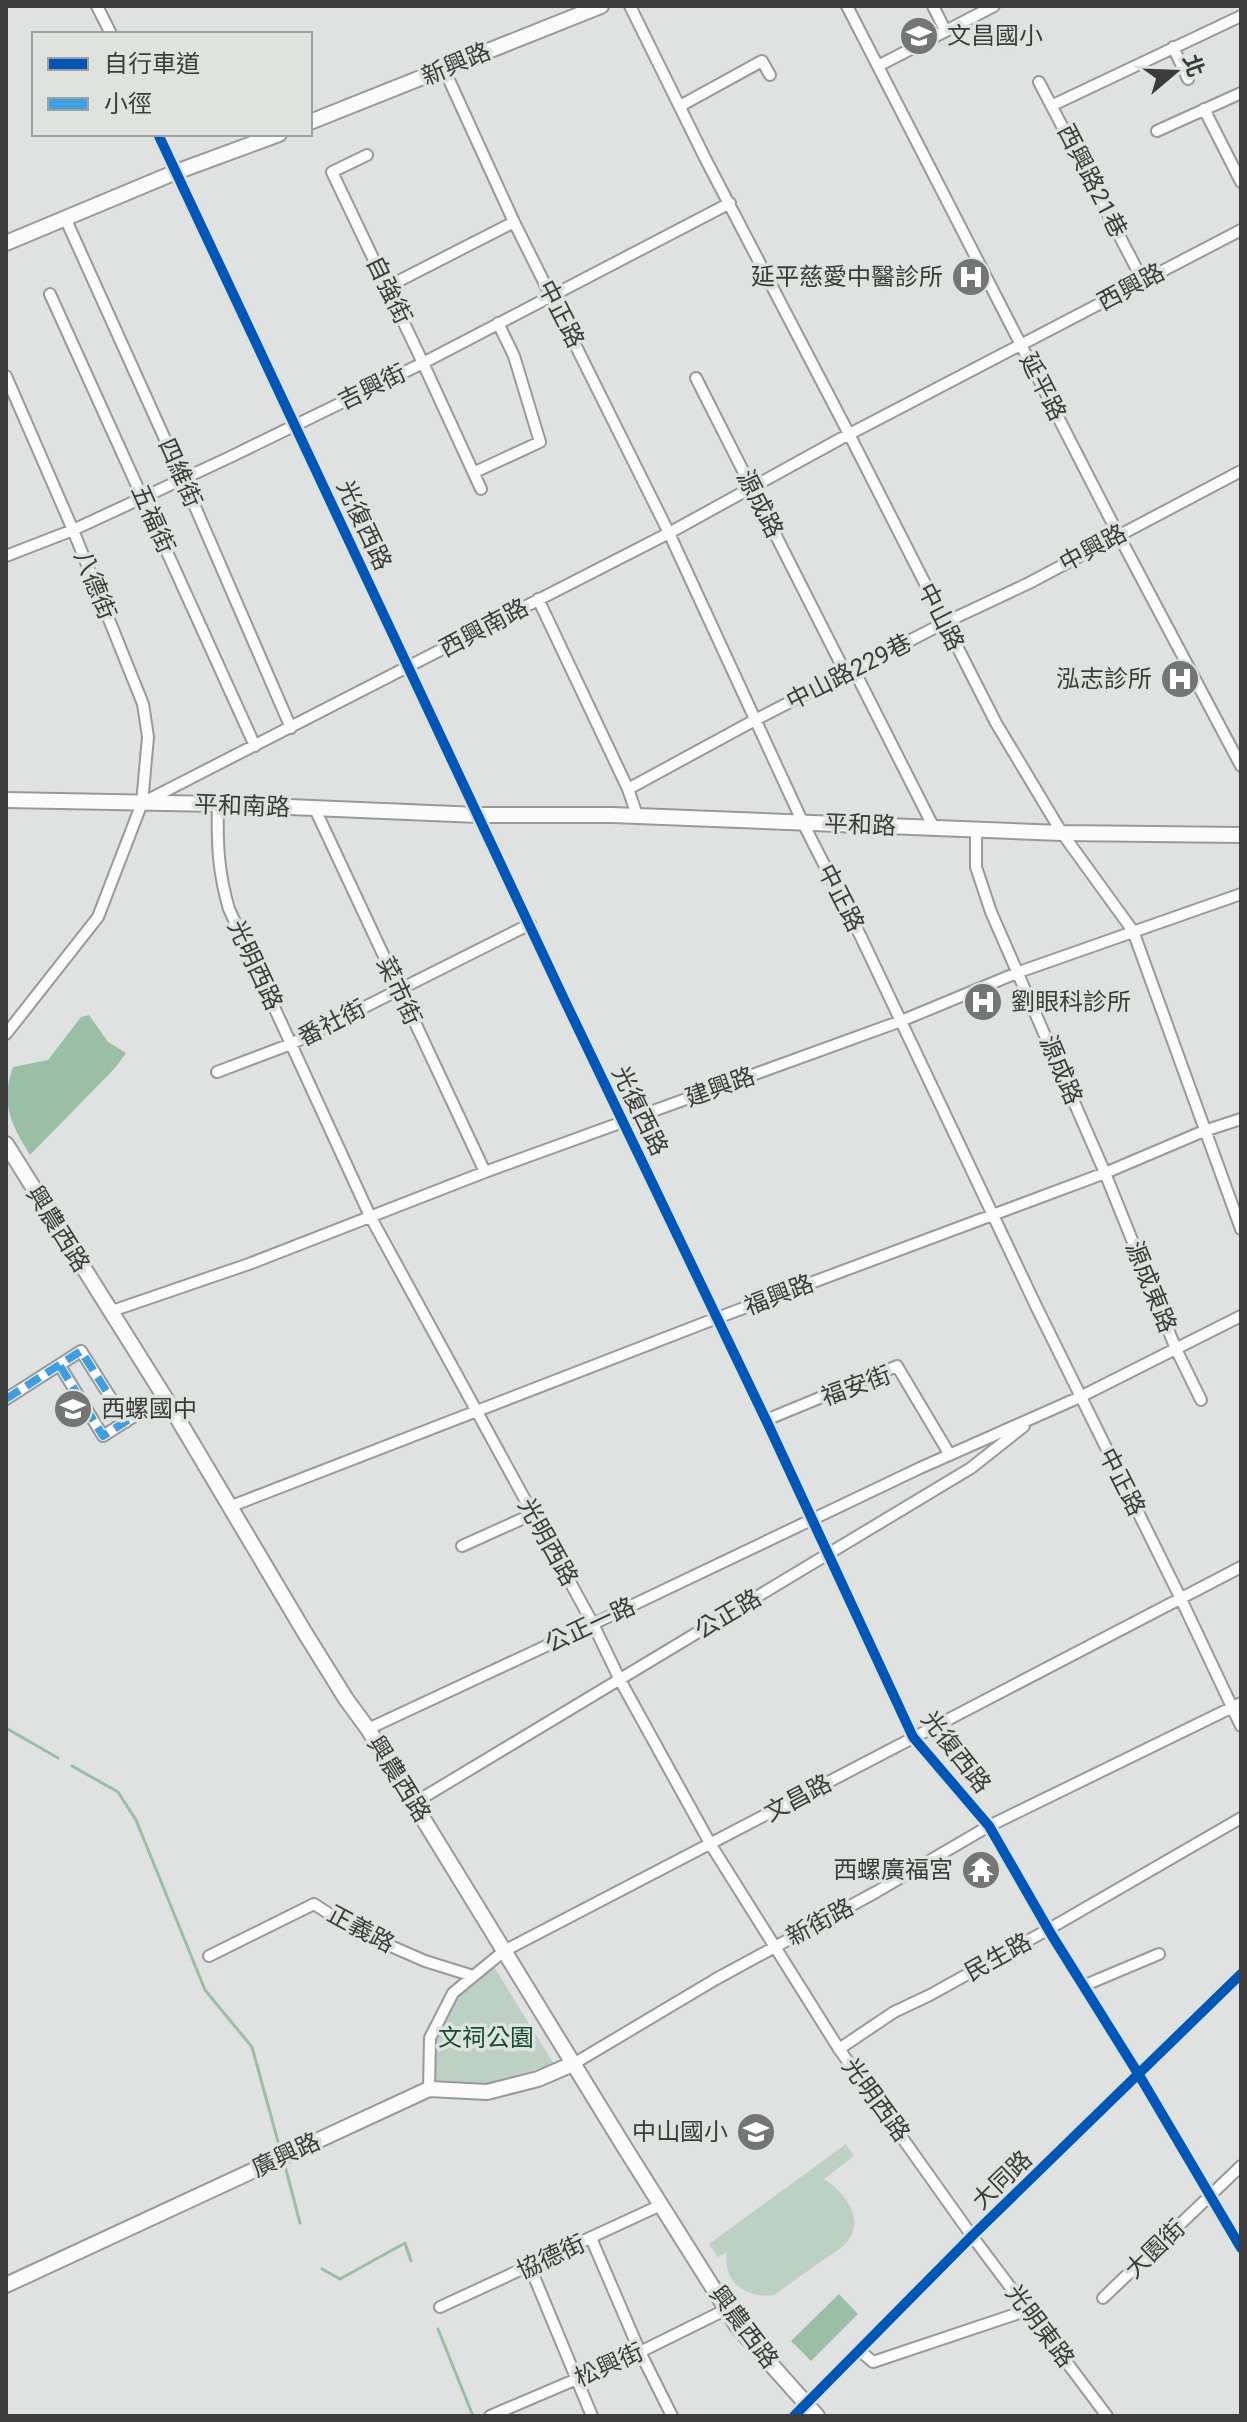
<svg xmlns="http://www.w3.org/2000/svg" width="1247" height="2422" font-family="Roboto,'Noto Sans TC',sans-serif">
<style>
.green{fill:#bdd1c3}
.water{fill:#9abfa5}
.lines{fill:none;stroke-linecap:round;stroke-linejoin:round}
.stream{stroke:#9abfa5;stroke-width:3}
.street-casing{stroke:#989a99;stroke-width:14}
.secondary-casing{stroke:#989a99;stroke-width:18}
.street{stroke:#fafbfa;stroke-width:10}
.secondary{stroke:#fafbfa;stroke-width:14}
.quiet{stroke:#3f9ee2;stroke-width:8;stroke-dasharray:16 8;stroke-linecap:butt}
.cycleway-casing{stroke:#dee3df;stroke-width:15}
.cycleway{stroke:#0057b8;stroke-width:10}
.labels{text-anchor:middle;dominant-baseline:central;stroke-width:7;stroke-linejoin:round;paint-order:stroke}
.poi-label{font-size:24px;fill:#3b3c3b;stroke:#dee3df;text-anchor:end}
.street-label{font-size:24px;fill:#3b3c3b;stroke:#dee3df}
.park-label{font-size:24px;fill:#134f2c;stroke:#dee3df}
</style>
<rect width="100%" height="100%" fill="#dfe2e0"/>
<path class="green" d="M494,1967L554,2064L488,2083L435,2084L437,2040L457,1999Z
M846,2144L854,2156L824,2179C844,2192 866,2218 847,2242C839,2251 825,2258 816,2265C802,2275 788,2285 774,2295C745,2299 722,2281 727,2252L718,2257L709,2244Z"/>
<path class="water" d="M89,1015L108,1042L126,1053L115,1068L30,1155C11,1124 0,1104 13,1067L48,1060L81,1017Z
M839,2294L858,2314L811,2361L791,2341Z"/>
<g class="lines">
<path class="stream" d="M6,1728L58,1758
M72,1766L118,1792L136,1820L205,1990L252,2047L280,2149
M285,2166L300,2223
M322,2269L340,2279L405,2243L411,2261
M438,2329L473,2416"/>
<defs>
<path id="street" d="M97,6L111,34
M630,6L705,158L849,434L996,723L1062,833L1133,931L1241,1229
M847,6L1118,534L1241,766
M933,6L945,30
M1173,47L1188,79
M878,66L994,6
M444,69L514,222L669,533L803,823L861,937L1037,1308L1180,1597L1241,1726
M1039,82L1143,281
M1053,105L1241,16
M680,106L762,61L770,75
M1204,109L1241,182
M1157,131L1241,93
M158,134L563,997L766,1420L913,1737L989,1826L1051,1934L1139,2075L1241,2248
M367,155L332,172L423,363L481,489
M66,220L183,479L291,728
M387,287L514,222
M50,294L255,746
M6,376L73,530L143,704L148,737L142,803
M696,378L846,674
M475,472L540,442L514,356L498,323
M6,556L73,530L228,458L423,363L730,203
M538,599L628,789L638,818
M854,670L934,828
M628,789L755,720L944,623L1029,583L1241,471
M218,804C217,843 218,872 229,909L370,1216L593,1624L620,1680L711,1845L839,2049L972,2236L1107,2416
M315,809L485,1172
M976,831V867L991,912L1105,1173L1176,1349L1201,1400
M6,1034L98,917L142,803L669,533L840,439L1241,230
M217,1072L291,1044L530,924
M109,1312L249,1264L485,1172L901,1021L1019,972L1241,894
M60,1366L103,1436L142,1411
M6,1399L81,1351L126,1422
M766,1420L897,1366L950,1455
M229,1507L717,1318L1105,1173L1204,1131L1241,1119
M462,1546L533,1514
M368,1729L593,1624L920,1468L1080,1397L1241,1316
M414,1803L971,1468L1024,1426
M209,1956L314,1904L354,1930L425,1961L473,1976
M1083,1986L1159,1954
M839,2049L894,2012L930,1995L1049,1929L1241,1818
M575,2063L716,1979L876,1892L989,1826L1241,1703
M429,2089L430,2038L453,1993L504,1951L1241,1567
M591,2238L640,2352L672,2416
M530,2267L592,2416
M1103,2298L1241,2166
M440,2307L661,2205
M859,2350L873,2362L1028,2310
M490,2416L640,2352L727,2309
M794,2416L972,2236L1241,1974"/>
<path id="secondary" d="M310,122L601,6
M6,243L176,172L279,134
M6,800L218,804L478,815H612L1062,833L1241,835
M6,1144L169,1404L305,1633L346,1699L368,1729L625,2148L737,2326L817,2416
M6,2285L429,2089L487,2092L538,2079L575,2063"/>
</defs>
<use href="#street" class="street-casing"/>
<use href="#secondary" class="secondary-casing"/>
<use href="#street" class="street"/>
<use href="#secondary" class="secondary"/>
<path class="quiet" d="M60,1366L103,1436L142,1411
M6,1399L81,1351L126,1422"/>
<defs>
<path id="cycleway" d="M158,134L563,997L766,1420L913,1737L989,1826L1051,1934L1139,2075L1241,2248
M794,2416L972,2236L1241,1974"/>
</defs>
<use href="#cycleway" class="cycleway-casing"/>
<use href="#cycleway" class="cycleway"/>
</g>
<defs>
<symbol id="school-disc" viewBox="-11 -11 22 22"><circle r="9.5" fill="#747675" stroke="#dee3df"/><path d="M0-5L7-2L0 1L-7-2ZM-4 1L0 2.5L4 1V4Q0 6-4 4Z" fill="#fff"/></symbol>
<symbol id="hospital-disc" viewBox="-11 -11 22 22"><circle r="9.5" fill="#747675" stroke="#dee3df"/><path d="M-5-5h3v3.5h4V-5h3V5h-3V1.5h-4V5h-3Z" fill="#fff"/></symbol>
<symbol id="temple-disc" viewBox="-11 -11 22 22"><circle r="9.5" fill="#747675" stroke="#dee3df"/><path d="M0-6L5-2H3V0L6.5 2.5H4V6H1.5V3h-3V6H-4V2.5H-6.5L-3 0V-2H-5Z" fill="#fff"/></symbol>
</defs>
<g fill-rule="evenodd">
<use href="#school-disc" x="897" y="14" width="44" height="44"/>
<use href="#hospital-disc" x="949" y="255" width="44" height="44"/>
<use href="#hospital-disc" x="1158" y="657" width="44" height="44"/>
<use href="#hospital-disc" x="961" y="980" width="44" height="44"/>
<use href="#school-disc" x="51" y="1387" width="44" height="44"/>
<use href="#temple-disc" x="959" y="1848" width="44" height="44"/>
<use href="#school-disc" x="734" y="2110" width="44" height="44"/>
</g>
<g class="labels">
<g class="poi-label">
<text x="947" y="36" text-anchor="start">文昌國小</text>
<text x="943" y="277">延平慈愛中醫診所</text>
<text x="1152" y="679">泓志診所</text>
<text x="1011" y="1002" text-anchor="start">劉眼科診所</text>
<text x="101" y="1409" text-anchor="start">西螺國中</text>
<text x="953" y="1870">西螺廣福宮</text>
<text x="728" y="2132">中山國小</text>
</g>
<g class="street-label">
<text transform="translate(456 64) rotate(-23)">新興路</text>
<text transform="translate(1092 181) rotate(63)">西興路21巷</text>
<text transform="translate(1131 287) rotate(-28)">西興路</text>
<text transform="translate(389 290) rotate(64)">自強街</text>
<text transform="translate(561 314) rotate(63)">中正路</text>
<text transform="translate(372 387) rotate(-26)">吉興街</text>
<text transform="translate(1043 387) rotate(63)">延平路</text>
<text transform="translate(180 473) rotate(66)">四維街</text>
<text transform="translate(760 504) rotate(63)">源成路</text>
<text transform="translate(153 519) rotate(66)">五福街</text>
<text transform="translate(364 525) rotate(65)">光復西路</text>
<text transform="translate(1093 548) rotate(-28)">中興路</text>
<text transform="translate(95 585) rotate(68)">八德街</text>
<text transform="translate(941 617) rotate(63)">中山路</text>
<text transform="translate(484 628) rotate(-28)">西興南路</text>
<text transform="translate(849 672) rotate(-27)">中山路229巷</text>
<text transform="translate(242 806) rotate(2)">平和南路</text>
<text transform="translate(860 825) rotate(2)">平和路</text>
<text transform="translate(841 898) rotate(63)">中正路</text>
<text transform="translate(255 965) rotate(65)">光明西路</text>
<text transform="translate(399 991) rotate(65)">菜市街</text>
<text transform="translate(332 1023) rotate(-27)">番社街</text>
<text transform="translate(1061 1070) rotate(67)">源成路</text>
<text transform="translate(720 1087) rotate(-20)">建興路</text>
<text transform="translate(640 1111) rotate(64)">光復西路</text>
<text transform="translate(58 1229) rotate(58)">興農西路</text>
<text transform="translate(1151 1287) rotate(68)">源成東路</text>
<text transform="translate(779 1295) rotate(-21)">福興路</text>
<text transform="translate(856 1386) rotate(-20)">福安街</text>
<text transform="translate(1122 1482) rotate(63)">中正路</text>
<text transform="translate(548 1542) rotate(61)">光明西路</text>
<text transform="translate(728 1614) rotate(-31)">公正路</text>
<text transform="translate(590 1625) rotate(-25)">公正一路</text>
<text transform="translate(956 1752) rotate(52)">光復西路</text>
<text transform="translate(399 1779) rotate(58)">興農西路</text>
<text transform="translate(798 1798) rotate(-28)">文昌路</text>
<text transform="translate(820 1922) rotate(-28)">新街路</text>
<text transform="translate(361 1929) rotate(28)">正義路</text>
<text transform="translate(998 1957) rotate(-29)">民生路</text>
<text transform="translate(876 2100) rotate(54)">光明西路</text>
<text transform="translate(286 2155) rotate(-25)">廣興路</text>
<text transform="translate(1002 2180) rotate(-44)">大同路</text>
<text transform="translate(1155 2249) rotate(-44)">大園街</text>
<text transform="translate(551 2257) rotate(-25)">協德街</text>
<text transform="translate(1040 2326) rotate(53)">光明東路</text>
<text transform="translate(744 2327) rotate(53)">興農西路</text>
<text transform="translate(609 2365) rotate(-24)">松興街</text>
</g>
<g class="park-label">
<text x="486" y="2038">文祠公園</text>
</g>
</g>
<rect width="1247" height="2422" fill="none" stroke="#3b3c3b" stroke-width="16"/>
<rect x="32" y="32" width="280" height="104" fill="#dee3df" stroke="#9da09d" stroke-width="2"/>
<rect x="48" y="58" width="40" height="12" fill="#0057b8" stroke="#9da09d" stroke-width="2"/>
<text x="104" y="72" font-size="24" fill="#3b3c3b">自行車道</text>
<rect x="48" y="98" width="40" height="12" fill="#3f9ee2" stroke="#9da09d" stroke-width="2"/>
<text x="104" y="112" font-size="24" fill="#3b3c3b">小徑</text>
<g transform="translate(1175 72) rotate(71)" stroke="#dee3df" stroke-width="6" paint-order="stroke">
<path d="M0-6L14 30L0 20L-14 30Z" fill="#3b3c3b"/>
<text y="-12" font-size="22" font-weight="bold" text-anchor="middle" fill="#3b3c3b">北</text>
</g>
</svg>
